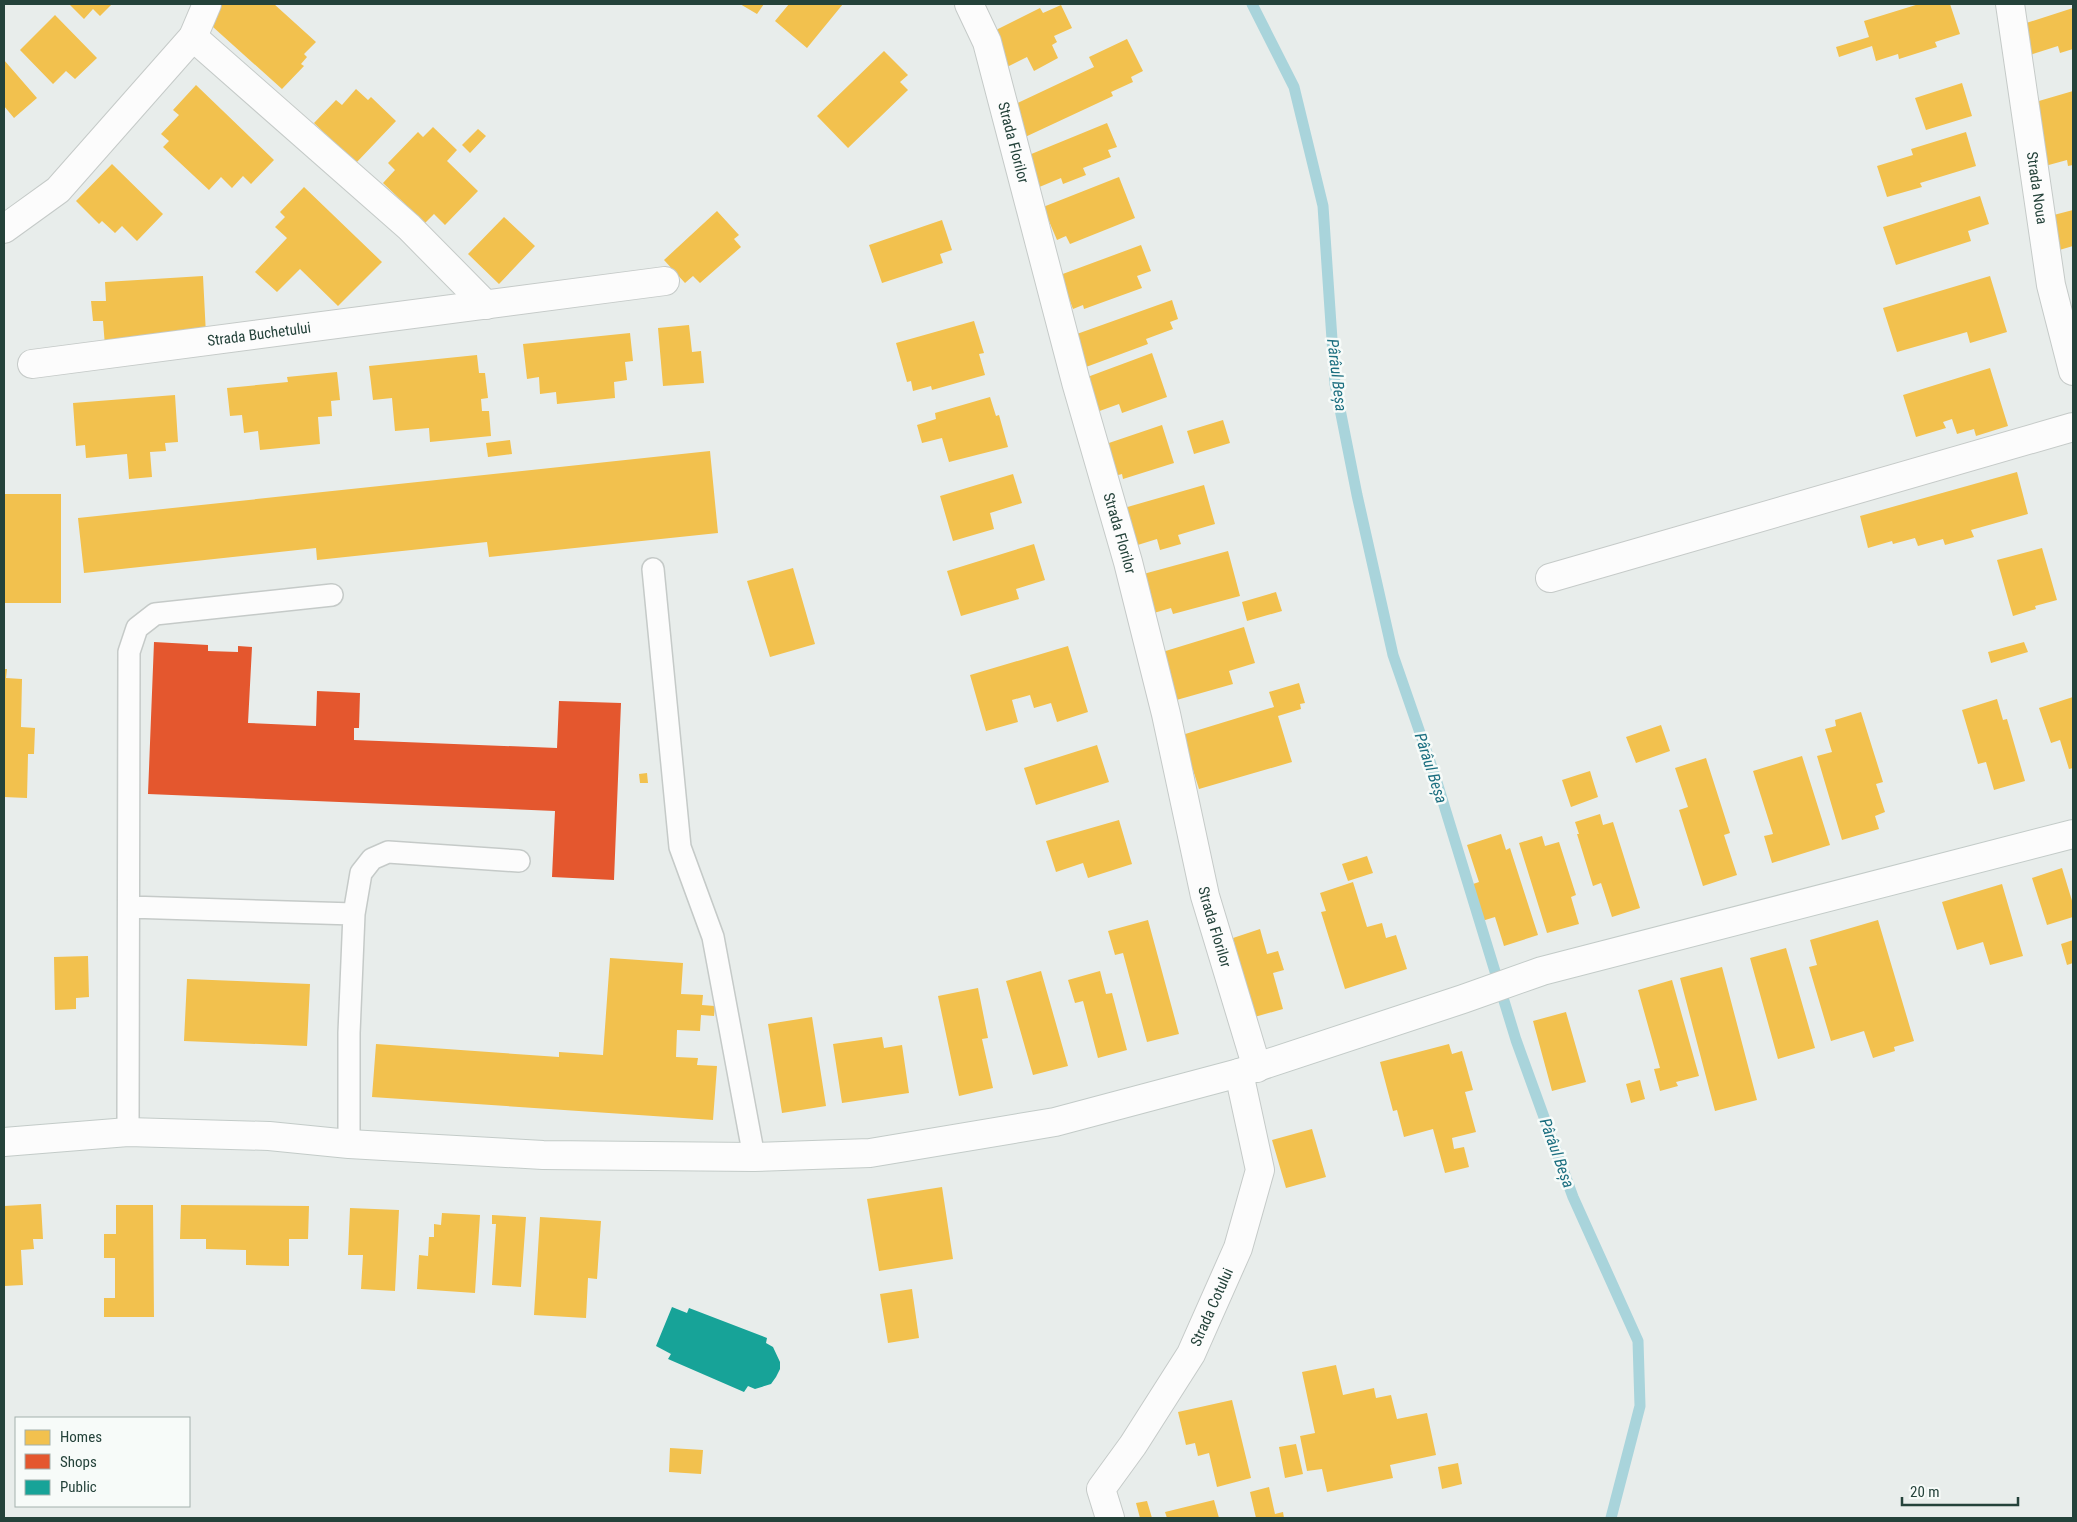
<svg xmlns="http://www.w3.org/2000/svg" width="2077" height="1522" font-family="'Roboto Condensed',sans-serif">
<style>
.homes{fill:#f2c14e}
.shops{fill:#e4572e}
.public{fill:#17a398}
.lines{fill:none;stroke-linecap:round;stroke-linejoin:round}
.stream{stroke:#a9d4db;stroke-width:11}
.service-casing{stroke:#c5cac8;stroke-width:24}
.minor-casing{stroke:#c5cac8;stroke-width:30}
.secondary-casing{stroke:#c3cbc8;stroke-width:30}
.service{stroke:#fcfcfc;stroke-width:21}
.minor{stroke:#fcfcfc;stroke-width:28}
.secondary{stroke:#fcfcfc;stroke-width:28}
.labels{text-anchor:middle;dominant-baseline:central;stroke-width:5;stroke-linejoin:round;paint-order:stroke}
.street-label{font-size:15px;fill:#24423a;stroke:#f7fbf9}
.water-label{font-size:16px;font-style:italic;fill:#1c6f80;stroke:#f7fbf9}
</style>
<rect width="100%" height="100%" fill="#e8edeb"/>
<path class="homes" d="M69,4H112L100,16L93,9L84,19Z
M216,4H274L316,42L304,54L307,57L301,64L304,66L282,89L203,18Z
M740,4H764L757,14Z
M789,4H843L807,48L775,21Z
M1919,4H1950L1960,34L1935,42L1937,47L1899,59L1898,54L1876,61L1872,46L1839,57L1836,47L1869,37L1864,21Z
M1061,5L1072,28L1054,36L1057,42L1052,45L1058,58L1034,71L1027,57L1003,69L986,35L1040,8L1043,13Z
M2073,8V49L2060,53L2058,46L2030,55L2020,25Z
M55,15L97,58L75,79L66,71L53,84L20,50Z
M1127,39L1143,71L1131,77L1133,82L1111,92L1113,96L1023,138L1009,107L1094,67L1089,57Z
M884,51L908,75L900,82L908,90L848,148L817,116Z
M4,60L37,98L14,118L4,106Z
M1962,83L1972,116L1926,130L1915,98Z
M196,85L274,160L251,184L243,176L232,188L221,177L209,190L163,147L169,141L161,134L179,115L173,110Z
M356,89L368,100L371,97L396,121L356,163L314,123L336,100L342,105Z
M2073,91V165L2068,166L2067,160L2045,166L2032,103Z
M1107,123L1117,147L1108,150L1111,157L1083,168L1086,175L1063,184L1061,178L1037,188L1024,157Z
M433,127L457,150L447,161L478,191L445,225L434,214L425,223L383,183L395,170L388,163L418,132L423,137Z
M478,129L486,136L470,153L462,145Z
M1966,132L1976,166L1920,183L1922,187L1887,197L1877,166L1913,155L1911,149Z
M112,164L163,214L137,241L122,226L115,233L102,221L99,224L76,201Z
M1119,177L1135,218L1070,244L1066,236L1057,240L1043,207Z
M304,187L382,262L338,306L300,269L277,292L255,272L287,238L275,227L285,217L280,212Z
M1980,196L1989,224L1968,231L1971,241L1896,265L1883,227Z
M2073,210V246L2056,251L2046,217Z
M717,211L739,235L734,239L741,247L700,283L693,276L685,283L664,260Z
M504,217L535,246L499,284L468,254Z
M942,220L952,250L940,254L943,263L882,283L869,245Z
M1141,245L1151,271L1137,276L1142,288L1084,309L1083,305L1073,309L1060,275Z
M203,276L206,335L105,346L103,321H93L91,301H106L105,282Z
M1990,276L2007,332L1970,343L1967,332L1897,352L1883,308Z
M1172,300L1178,319L1170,322L1173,329L1146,339L1148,344L1086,367L1074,335Z
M974,321L984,353L979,354L985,375L932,390L931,386L913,391L911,381L907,382L896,343Z
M689,325L692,352L701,351L704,383L663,386L658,328Z
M630,333L633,361L625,362L627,380L614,382L615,398L557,404L556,392L540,394L539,377L527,379L523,344Z
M1152,353L1167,397L1122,413L1119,404L1094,413L1082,379Z
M477,355L479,373H485L488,398L481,399L482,411H489L491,436L430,442L429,428L395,431L392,398L373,400L369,366Z
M1990,368L2008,426L1976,436L1974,429L1957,434L1952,419L1943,422L1946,428L1916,437L1903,395Z
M337,372L340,400L331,401L332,416L318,417L320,444L260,450L258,431L244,433L242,415L230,416L227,388L288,382L287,377Z
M175,395L178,442L165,443L166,451L150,452L152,477L129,479L127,454L86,458L85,445L76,446L73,403Z
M990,397L996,416L999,415L1008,447L949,462L942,438L922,443L917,425L936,419L935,413Z
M1223,420L1230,443L1194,454L1187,431Z
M1162,425L1174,463L1123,479L1122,474L1107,478L1097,447Z
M510,440L512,454L488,457L486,443Z
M710,451L718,533L489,557L487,542L317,560L316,548L84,573L78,518Z
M2017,472L2028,514L1971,530L1974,537L1945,545L1943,539L1918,546L1915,538L1893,544L1892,541L1868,548L1860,516Z
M1013,474L1022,503L990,513L994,529L953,541L940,496Z
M1204,485L1215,524L1178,535L1181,544L1160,550L1157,539L1128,548L1117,510Z
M4,494H61V603H4Z
M1034,544L1045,580L1016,589L1019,599L961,616L947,571Z
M2042,548L2057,600L2035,606L2036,609L2013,616L1997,560Z
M1228,551L1240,596L1173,614L1171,608L1147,615L1136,576Z
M793,568L815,644L770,657L747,581Z
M1276,592L1282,611L1247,621L1242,602Z
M1244,627L1255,663L1229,671L1233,684L1173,701L1159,653Z
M2024,642L2028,652L1991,663L1988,652Z
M1068,646L1088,712L1057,722L1051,703L1034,708L1030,695L1012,700L1018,722L986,731L970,675Z
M4,669H7L6,678L22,679L21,727L35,728L34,754H28L27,798L4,797Z
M1299,683L1305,703L1300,704L1301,709L1278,716L1292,762L1199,789L1182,735L1274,707L1269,692Z
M2073,697V768L2069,769L2060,740L2051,743L2039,708Z
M1997,699L2003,720L2007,719L2025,781L1994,790L1986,762L1978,764L1962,710Z
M1861,712L1883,782L1876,784L1885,812L1875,816L1879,829L1842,840L1817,756L1832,752L1825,729L1836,726L1835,720Z
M1661,725L1670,751L1636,763L1626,737Z
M1097,745L1109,782L1036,805L1024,768Z
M1802,756L1830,845L1772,863L1764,836L1773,834L1753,771Z
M1706,758L1730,833L1724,835L1737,875L1703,886L1679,810L1688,807L1675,768Z
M1590,771L1598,797L1571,807L1562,780Z
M647,773L648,783H640L639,774Z
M1600,814L1603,825L1613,822L1640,908L1612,917L1601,883L1593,886L1577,834H1579L1575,822Z
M1119,820L1132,864L1088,878L1083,863L1056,872L1046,841Z
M1501,834L1506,850L1510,848L1538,935L1504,946L1495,917L1482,921L1470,885L1479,882L1467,845Z
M1542,836L1545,846L1559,842L1576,895L1571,897L1579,924L1547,933L1519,843Z
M1367,856L1373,873L1348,881L1342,864Z
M2062,868L2073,904V917L2047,925L2032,878Z
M1353,882L1367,927L1382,923L1386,938L1396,935L1407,969L1345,989L1321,912L1326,911L1320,893Z
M2002,884L2023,956L1990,965L1983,942L1957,950L1942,902Z
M1148,920L1179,1034L1147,1042L1123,953L1115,955L1108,931Z
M1878,920L1914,1041L1894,1047L1895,1051L1873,1058L1864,1031L1831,1041L1809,967L1817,965L1810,940Z
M1260,929L1267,954L1278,951L1284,970L1273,973L1283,1009L1251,1018L1232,950L1236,949L1233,938Z
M2073,940V963L2067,965L2061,944Z
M1786,948L1815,1048L1778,1059L1750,958Z
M88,956L89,997L76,998V1009L55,1010L54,957Z
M610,958L683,963L681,994L703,995L702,1005L715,1006L714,1016L701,1015L700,1031L677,1030L676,1057L698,1058L697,1065L717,1066L713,1120L372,1097L376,1044L559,1057V1052L603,1055Z
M1722,967L1757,1100L1715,1111L1680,978Z
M1041,971L1068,1066L1033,1075L1006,981Z
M1100,971L1106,994L1112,993L1127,1050L1098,1058L1083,1001L1075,1003L1068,980Z
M187,979L310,984L307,1046L184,1041Z
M1672,980L1699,1076L1676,1082L1678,1086L1660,1091L1654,1069L1660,1068L1638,990Z
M978,988L988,1038L982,1039L993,1088L959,1096L938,996Z
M1566,1012L1586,1082L1552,1091L1533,1021Z
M812,1017L826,1106L782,1113L768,1024Z
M882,1037L884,1048L902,1045L909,1093L842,1103L833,1044Z
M1449,1044L1452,1054L1462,1051L1473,1090L1465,1092L1476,1132L1452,1138L1454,1149L1464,1147L1469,1167L1445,1173L1433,1129L1404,1137L1397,1110L1393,1111L1380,1062Z
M1640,1080L1645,1099L1631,1103L1626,1084Z
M1312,1129L1326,1177L1286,1188L1272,1140Z
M942,1187L953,1259L879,1271L867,1199Z
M41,1204L43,1239H33L34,1249L21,1250L23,1285L4,1286V1206Z
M116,1205H153L154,1317H104V1298H115V1258H104V1234H116Z
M181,1205L309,1206L308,1239H289V1266L246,1265V1250L206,1249V1239H180Z
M350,1208L399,1210L395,1291L361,1289L363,1255H348Z
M442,1213L480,1215L475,1293L417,1289L419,1255L428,1256L429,1237H434V1224L441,1225Z
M492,1215L526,1217L521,1287L492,1285L496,1224H492Z
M540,1217L601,1221L597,1279L588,1278L586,1318L534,1315Z
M912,1289L919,1338L888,1343L880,1294Z
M1336,1365L1343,1395L1374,1388L1376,1398L1391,1395L1397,1419L1427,1413L1436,1455L1390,1465L1393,1478L1327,1492L1322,1469L1307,1471L1300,1436L1315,1433L1302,1372Z
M1232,1400L1251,1478L1217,1487L1209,1453L1198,1456L1195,1443L1186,1445L1178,1412Z
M1296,1444L1303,1474L1285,1478L1279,1447Z
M670,1448L703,1450L701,1474L669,1472Z
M1458,1463L1462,1484L1442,1489L1438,1467Z
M1269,1487L1275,1514L1283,1512L1284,1518H1256L1250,1492Z
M1214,1500L1219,1518H1167L1165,1512Z
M1147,1501L1152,1518H1140L1136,1503Z"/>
<path class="shops" d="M154,642L208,645V651L238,652V646L252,647L248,723L316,726L317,691L360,693L359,728H354V740L557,748L559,701L621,703L614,880L552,877L555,811L148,794Z"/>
<path class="public" d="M672,1307L687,1313L689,1308L767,1338L766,1343L773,1347L780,1362V1369L776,1377L771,1384L755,1389L748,1386L744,1392L668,1359L671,1354L656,1346Z"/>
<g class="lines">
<path class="stream" d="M1252,4L1294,87L1323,206L1335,384L1357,495L1393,655L1436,779L1516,1040L1573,1197L1638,1341L1640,1406L1611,1518"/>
<defs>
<path id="service" d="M653,569L680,847L713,937L754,1157
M129,907L354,914
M128,1132L129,652L137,628L155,614L332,595
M349,1144V1033L354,914L361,873L372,859L388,852L519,861"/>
<g id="minor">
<path id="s1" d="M969,4L987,42L1076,382L1128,562L1166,714L1205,896L1257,1068"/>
<path id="s2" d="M2010,4L2051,285L2073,371"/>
<path d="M193,37L409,227L486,305"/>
<path d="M4,229L58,190L193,37L207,4"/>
<path id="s3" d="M32,364L665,281"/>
<path d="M1550,578L2073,427"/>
<path id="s4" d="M1110,1518L1101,1489L1133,1445L1191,1354L1238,1248L1260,1170L1239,1073"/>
</g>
<path id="secondary" d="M4,1142L128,1132L269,1136L349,1144L543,1155L754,1157L870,1153L1055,1122L1239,1073L1463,999L1542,971L2073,834"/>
</defs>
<use href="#service" class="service-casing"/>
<use href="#minor" class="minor-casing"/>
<use href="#secondary" class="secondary-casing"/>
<use href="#service" class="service"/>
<use href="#minor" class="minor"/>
<use href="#secondary" class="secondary"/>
</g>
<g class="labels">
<g class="street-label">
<text stroke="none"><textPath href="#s1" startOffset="146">Strada Florilor</textPath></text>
<text stroke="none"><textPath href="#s2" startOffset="186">Strada Noua</textPath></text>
<text stroke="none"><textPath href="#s3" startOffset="229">Strada Buchetului</textPath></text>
<text stroke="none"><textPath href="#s1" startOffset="551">Strada Florilor</textPath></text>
<text stroke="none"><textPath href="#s1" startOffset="956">Strada Florilor</textPath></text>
<text stroke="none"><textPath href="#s4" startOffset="244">Strada Cotului</textPath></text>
</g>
<g class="water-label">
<text transform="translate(1337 375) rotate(83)">Pârâul Beșa</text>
<text transform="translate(1431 768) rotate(72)">Pârâul Beșa</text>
<text transform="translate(1557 1153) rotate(70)">Pârâul Beșa</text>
</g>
</g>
<rect width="2077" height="1522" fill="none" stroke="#24423a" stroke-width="10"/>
<rect x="15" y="1417" width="175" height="90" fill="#f7fbf9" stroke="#a3b1ad"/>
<rect x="25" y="1430" width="25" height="15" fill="#f2c14e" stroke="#a3b1ad"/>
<text x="60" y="1442" font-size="15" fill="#24423a">Homes</text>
<rect x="25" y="1454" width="25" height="15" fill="#e4572e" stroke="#a3b1ad"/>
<text x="60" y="1467" font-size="15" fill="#24423a">Shops</text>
<rect x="25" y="1480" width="25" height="15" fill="#17a398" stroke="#a3b1ad"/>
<text x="60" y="1492" font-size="15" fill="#24423a">Public</text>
<path d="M1902 1497v8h116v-8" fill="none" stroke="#24423a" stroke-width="2.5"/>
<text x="1910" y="1497" font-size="15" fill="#24423a" stroke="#f7fbf9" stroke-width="4" paint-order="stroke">20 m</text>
</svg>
